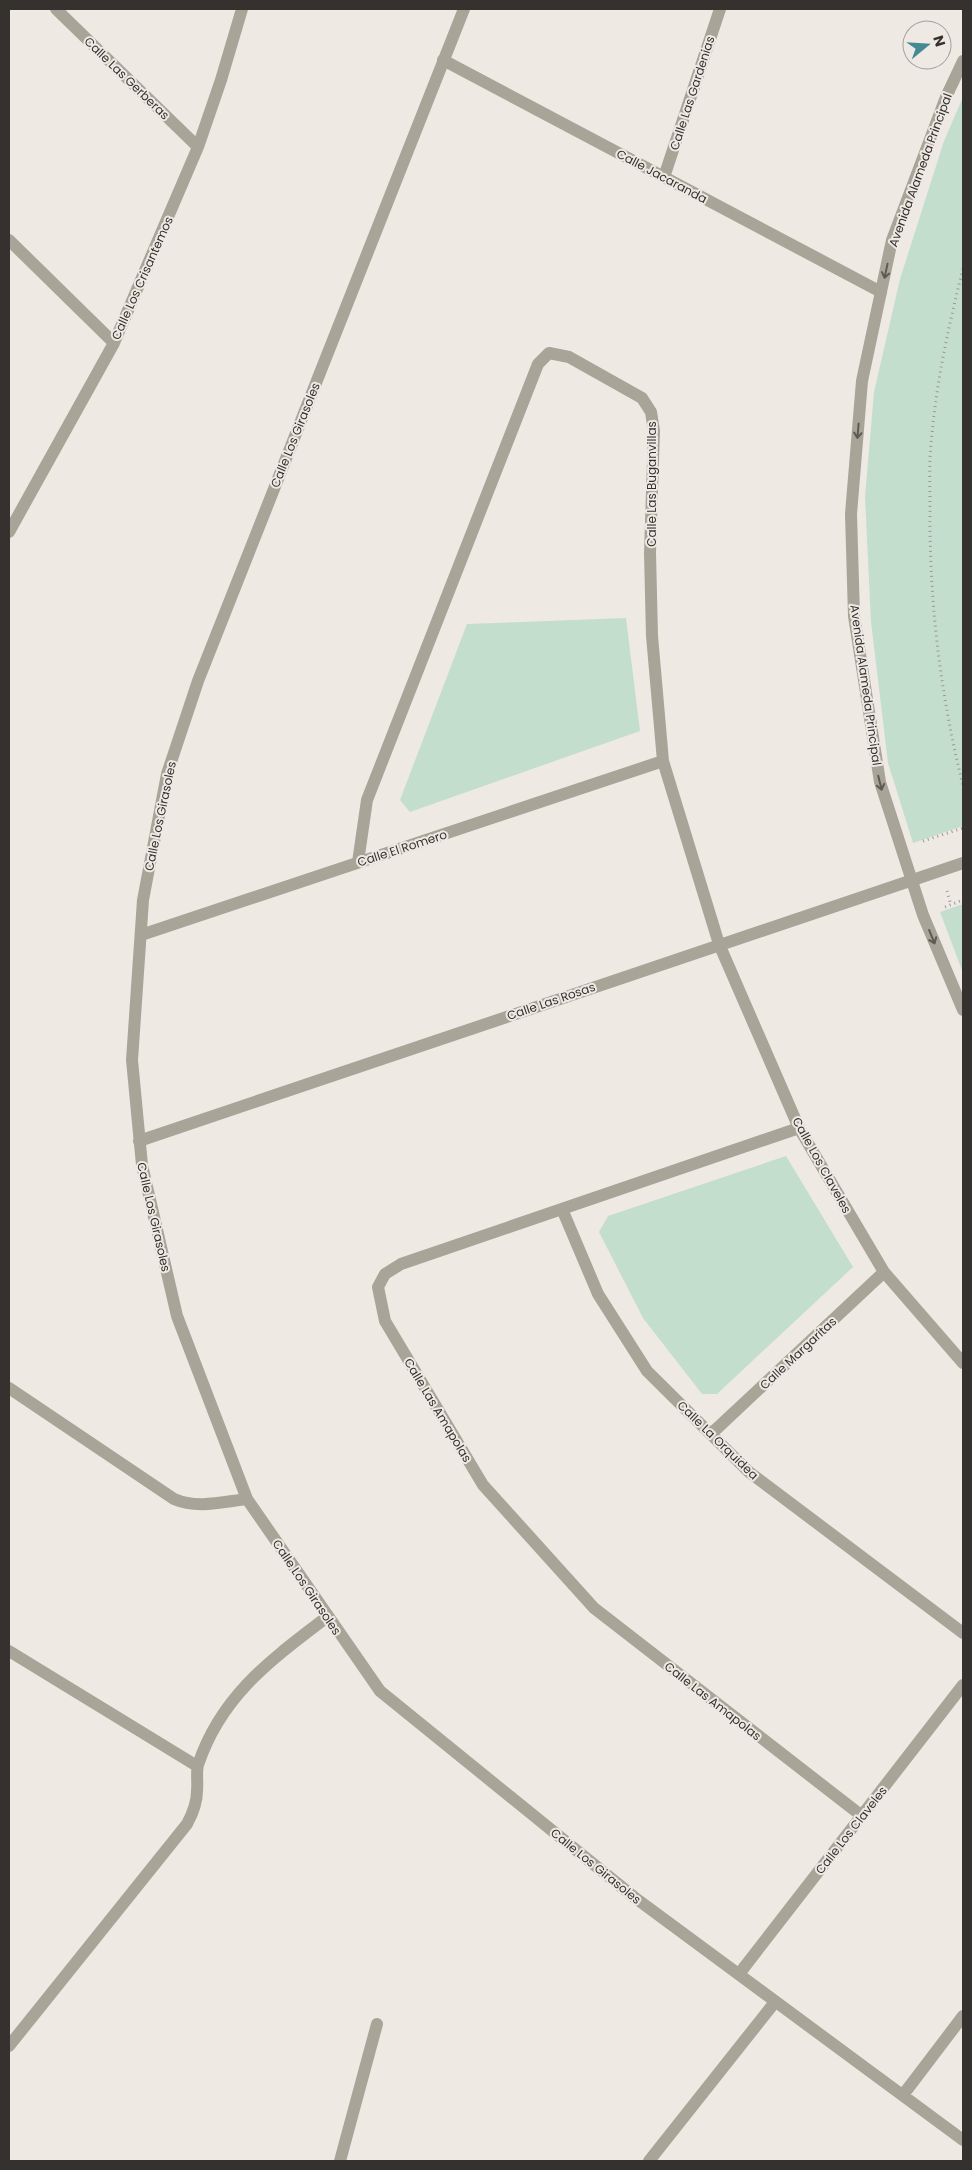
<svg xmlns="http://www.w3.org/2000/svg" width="972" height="2170" font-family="Poppins,sans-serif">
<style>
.green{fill:#c3decd}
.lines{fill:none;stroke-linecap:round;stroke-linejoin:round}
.path{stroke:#9c9894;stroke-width:3;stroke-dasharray:1 4;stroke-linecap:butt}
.service{stroke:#a8a497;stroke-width:12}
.minor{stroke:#a8a497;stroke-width:12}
.tertiary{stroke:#a8a497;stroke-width:12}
.oneway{stroke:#5d5953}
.labels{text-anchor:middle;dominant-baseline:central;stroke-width:4;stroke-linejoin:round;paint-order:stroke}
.street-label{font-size:12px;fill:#34312f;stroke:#efe9e4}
</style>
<rect width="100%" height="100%" fill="#efe9e4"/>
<path class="green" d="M963,97V826L913,843L888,763L871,622L865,497L874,392L900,279L944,141Z
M626,618L640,731L410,812L400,800L467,624Z
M963,904V973L940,912Z
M786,1156L853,1267L717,1394H702L643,1318L599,1232L608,1216Z"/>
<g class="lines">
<path class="path" d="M963,269C948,327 936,385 931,444C929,464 930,485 930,505C929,600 940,693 963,786
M923,841L963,828
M947,891L951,905
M945,907L963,900"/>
<path class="service" d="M340,2161L377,2024"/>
<path class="minor" d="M56,9L198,147
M464,9L198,681L167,774L143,900L132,1060L142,1165L177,1316L247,1499L380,1691L634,1897L963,2140
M443,60L881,292
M664,177L720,9
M9,240L114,343
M9,532L114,343L198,147L221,80L242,9
M358,862L367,800L538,364L549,353L569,357L642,398L651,412L654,431L650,553L652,636L663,761L719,944L799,1128L884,1272L963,1363
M141,935L663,761
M799,1128L401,1264L385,1274L378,1287L385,1321L483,1485L594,1608L862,1816
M139,1141L963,863
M562,1209L598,1294L647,1371L749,1472L963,1633
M9,1388L174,1499C197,1509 222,1502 247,1499
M711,1434L884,1272
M9,1651L197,1766
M739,1974L963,1685
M9,2046L187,1824C193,1813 197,1803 197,1791C198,1783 196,1772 198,1765C221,1695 272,1659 327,1617
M903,2095L963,2016
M649,2161L775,2002"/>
<path class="tertiary" d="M963,61L946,97L892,240L862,381L851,514L854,616L880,782L923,915L963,1010"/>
</g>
<defs><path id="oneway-shaft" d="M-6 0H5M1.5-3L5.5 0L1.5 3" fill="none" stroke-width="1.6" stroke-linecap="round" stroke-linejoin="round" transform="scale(1.25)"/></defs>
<g class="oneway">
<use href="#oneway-shaft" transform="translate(886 271) rotate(102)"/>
<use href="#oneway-shaft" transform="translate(858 431) rotate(95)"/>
<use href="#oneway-shaft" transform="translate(880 783) rotate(76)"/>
<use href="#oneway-shaft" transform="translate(932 937) rotate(68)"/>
</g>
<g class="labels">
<g class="street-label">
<text transform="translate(127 78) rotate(44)">Calle Las Gerberas</text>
<text transform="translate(692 93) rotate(-72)">Calle Las Gardenias</text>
<text transform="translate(920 170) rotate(-70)">Avenida Alameda Principal</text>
<text transform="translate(662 176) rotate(28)">Calle Jacaranda</text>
<text transform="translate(142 278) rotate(-66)">Calle Los Crisantemos</text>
<text transform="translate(295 435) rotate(-68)">Calle Los Girasoles</text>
<text transform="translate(651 484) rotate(-90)">Calle Las Buganvillas</text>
<text transform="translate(866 685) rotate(82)">Avenida Alameda Principal</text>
<text transform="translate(160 816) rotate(-78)">Calle Los Girasoles</text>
<text transform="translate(402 848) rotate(-18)">Calle El Romero</text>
<text transform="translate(551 1001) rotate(-19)">Calle Las Rosas</text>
<text transform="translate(822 1165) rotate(61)">Calle Los Claveles</text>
<text transform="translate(154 1217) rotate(77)">Calle Los Girasoles</text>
<text transform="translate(798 1353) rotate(-43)">Calle Margaritas</text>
<text transform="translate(438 1410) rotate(59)">Calle Las Amapolas</text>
<text transform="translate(718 1440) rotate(44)">Calle La Orquidea</text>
<text transform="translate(307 1587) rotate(56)">Calle Los Girasoles</text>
<text transform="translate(713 1701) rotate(38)">Calle Las Amapolas</text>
<text transform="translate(851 1830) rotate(-52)">Calle Los Claveles</text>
<text transform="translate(596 1866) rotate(39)">Calle Los Girasoles</text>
</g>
</g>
<rect width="972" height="2170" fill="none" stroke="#34312f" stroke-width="20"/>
<g transform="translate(927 45) rotate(72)"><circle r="24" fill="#efe9e4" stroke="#a49f9c"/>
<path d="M0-4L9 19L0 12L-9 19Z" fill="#448a95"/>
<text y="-8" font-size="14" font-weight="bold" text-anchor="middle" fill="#34312f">N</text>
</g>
</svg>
